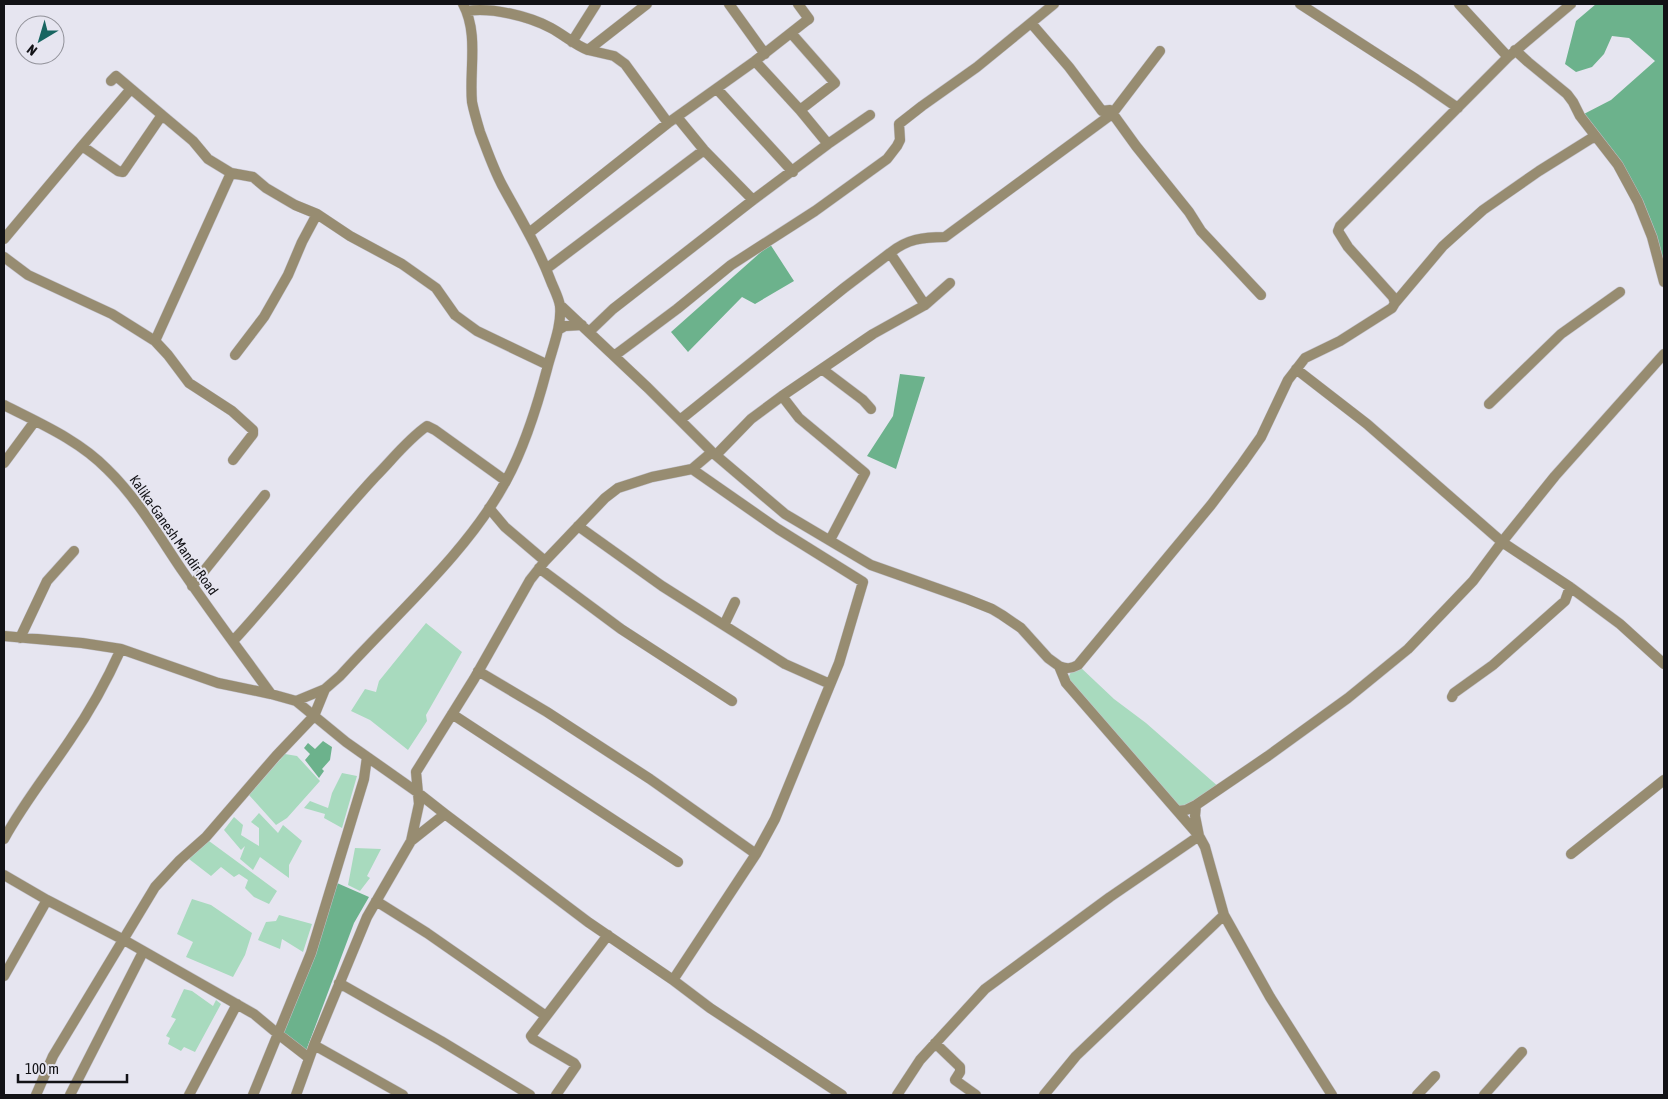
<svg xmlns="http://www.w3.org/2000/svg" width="1668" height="1099" font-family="'Asap Condensed',sans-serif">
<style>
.green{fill:#a8dabe}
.forest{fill:#6cb28c}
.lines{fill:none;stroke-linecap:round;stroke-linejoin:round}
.minor-casing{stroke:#c4c3cd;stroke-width:11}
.minor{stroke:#978c71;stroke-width:10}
.labels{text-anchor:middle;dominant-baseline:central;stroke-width:4;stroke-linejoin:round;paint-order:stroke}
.street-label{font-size:14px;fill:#121216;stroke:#e6e5f0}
</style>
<rect width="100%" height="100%" fill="#e6e5f0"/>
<path class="green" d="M426,623L462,652L426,715L427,721L408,750L370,720L351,711L365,689L376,692L379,681Z
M1078,665L1114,699L1146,723L1220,788L1178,811L1068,678L1073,668Z
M285,754L297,756L320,781L287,818L276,825L249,795Z
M342,773L357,776L342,828L324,818L325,814L304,808L310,801L328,808L332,793Z
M259,813L278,833L283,825L302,841L289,865V878L260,857L253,870L240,859L245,846L241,850L224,830L234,817L243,825L241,835L259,846V828L251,822Z
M209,841L277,891L269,904L254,897L245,888L248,880L239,874L234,877L221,867L211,876L189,859Z
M355,848L381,849L367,876L370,878L360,891L348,885Z
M192,899L211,905L252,933L245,955L233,977L186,957L193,942L177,934Z
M279,915L312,924L303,952L282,939L280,949L258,940L266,922L276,921Z
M184,989L192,991L213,1006L216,1000L221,1004L195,1052L184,1047L181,1051L168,1044L170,1038L166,1036L176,1019L171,1017Z"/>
<path class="forest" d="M1596,4H1664V282L1638,202L1580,116L1611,100L1655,61L1629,38L1612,36L1604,54L1592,67L1576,72L1565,64L1576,21Z
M770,244L794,281L755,304L742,297L688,352L671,332Z
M900,374L925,377L896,469L867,456L893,416Z
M323,741L332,747L330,760L322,769L324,771L319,778L305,760L310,754L304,748L308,743L315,749Z
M337,883L369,897L354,923L306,1051L283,1034Z"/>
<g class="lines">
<defs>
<path id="minor" d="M729,4L765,54
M1300,4L1416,79L1458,108
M1459,4L1508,57
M467,11C491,7 529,16 551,28C564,35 575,45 588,50L647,4
M1031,23L1069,67L1102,111L1110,110L1136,146L1189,212L1201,231L1261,295
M572,42L596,4
M588,50L614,56L625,64L668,123
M1515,50L1528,62L1567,94L1573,102L1580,116L1618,165L1638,202L1652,237L1664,282
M755,61L800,110
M111,81L116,76L162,115
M717,89L793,172
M677,117L704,150L753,200L828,144L800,110L835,83L791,33
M828,144L870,115
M82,146L130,90
M529,233L668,123L755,61L806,21L809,19L798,4
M4,239L82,146L118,171L123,172L162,115L193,141L208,159L231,173L253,177L266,188L295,205L317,214L350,236L402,264L436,288L455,315L477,331L548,365
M890,253C907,239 923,237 945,237L1112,114L1160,51
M4,257L28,275L112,314L155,341L168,355L189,383L232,411L253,430V434L233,460
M546,269L704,150
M1395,303L1443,246L1483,210L1539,171L1595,136
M558,330L565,326L582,325
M589,332L613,309L753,200
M155,341L231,173
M235,355L264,317L288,275L302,242L317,214
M614,356L677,309L731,265L815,211L887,159L897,146L900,140L899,124L922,106L977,67L1054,4
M822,369L863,400L871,409
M1296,369L1367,424L1502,542L1570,587L1620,624L1664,664
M782,396L799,418L865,473L830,540
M1489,404L1561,334L1620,292
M4,405C39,423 79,440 107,469C138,499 160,538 184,573C212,614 242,654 271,694
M680,420L844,288L890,253L925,305
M712,452L785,514L871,565L967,599L992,609L1002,615L1021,628L1048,658L1059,666L1066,683L1199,836L1205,847L1224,915L1270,997L1332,1095
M716,455L751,419L782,396L873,334L925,305L950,283
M4,463L35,421
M489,508L505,527L545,561
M578,526L662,586L785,664L830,684
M539,568L621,629L732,701
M192,586L265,495
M724,625L735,602
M4,636L82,643L121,649L218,683L271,694L296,701L325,689L340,676C395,615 467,553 506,481C525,446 537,407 547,369C552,349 562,326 560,306C559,299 555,291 552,284C539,249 520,218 502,185C493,168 487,150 480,132C477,122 474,112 472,102C469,70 479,34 463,4
M20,638L47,581L74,551
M233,641C282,588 326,530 375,477C392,460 407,440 427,426L435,430L506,481
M1059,666C1066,669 1071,669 1078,665L1211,505L1242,464L1261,437L1288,380L1305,358L1340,341L1392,308L1395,303L1393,297L1348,247L1338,231L1340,226L1508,57L1571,4
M478,671L547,712L650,779L756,854
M1452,697L1454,693L1493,665L1565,601L1570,587
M296,701L346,742L417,792L445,814L588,922L673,980L710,1008L842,1095
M452,714L678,862
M1178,811L1186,810L1196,805L1268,756L1348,698L1408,649L1473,581L1502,542L1555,476L1664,354
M4,839C23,804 48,773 70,740C88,714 108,678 121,649
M411,841L445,814
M1571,854L1664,780
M4,875L47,900L124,940L254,1014L278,1034L309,1058
M376,901L427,933L546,1016
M4,976L47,900
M673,980L756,854L775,819L839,663L863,582L778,529L692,469
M339,983L441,1041L530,1095
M935,1043L960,1067V1072L955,1080L976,1095
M314,1045L403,1095
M36,1095L53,1056L155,887L180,860L206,837L276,756L314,716L325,689
M70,1095L143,952
M189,1095L237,1004
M253,1095L311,953L364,779L367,757
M296,1095L314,1045L367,917L411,841L419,804L416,772L474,679L530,580L545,561L605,498L618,488L652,477L692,469L712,452L648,388L560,305
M556,1095L576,1066L574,1063L533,1039L531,1036L608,935
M897,1095L920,1060L985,989L1110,897L1199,836L1195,816L1196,805
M1044,1095L1076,1056L1224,915
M1417,1095L1435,1076
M1484,1095L1522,1052"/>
</defs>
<use href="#minor" class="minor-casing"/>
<use href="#minor" class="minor"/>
</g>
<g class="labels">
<g class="street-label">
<text transform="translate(174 535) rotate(55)">Kalika-Ganesh Mandir Road</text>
</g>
</g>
<rect width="1668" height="1099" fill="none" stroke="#121216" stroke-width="10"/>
<g transform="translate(40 40) rotate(218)"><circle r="24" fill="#e6e5f0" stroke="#919199"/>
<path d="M0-4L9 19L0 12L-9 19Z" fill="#186561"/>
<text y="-8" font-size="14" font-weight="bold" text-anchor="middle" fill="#121216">N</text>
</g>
<path d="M18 1074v8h109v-8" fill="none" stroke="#121216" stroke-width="2.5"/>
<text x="25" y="1074" font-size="15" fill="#121216" stroke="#e6e5f0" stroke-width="4" paint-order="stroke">100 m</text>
</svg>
